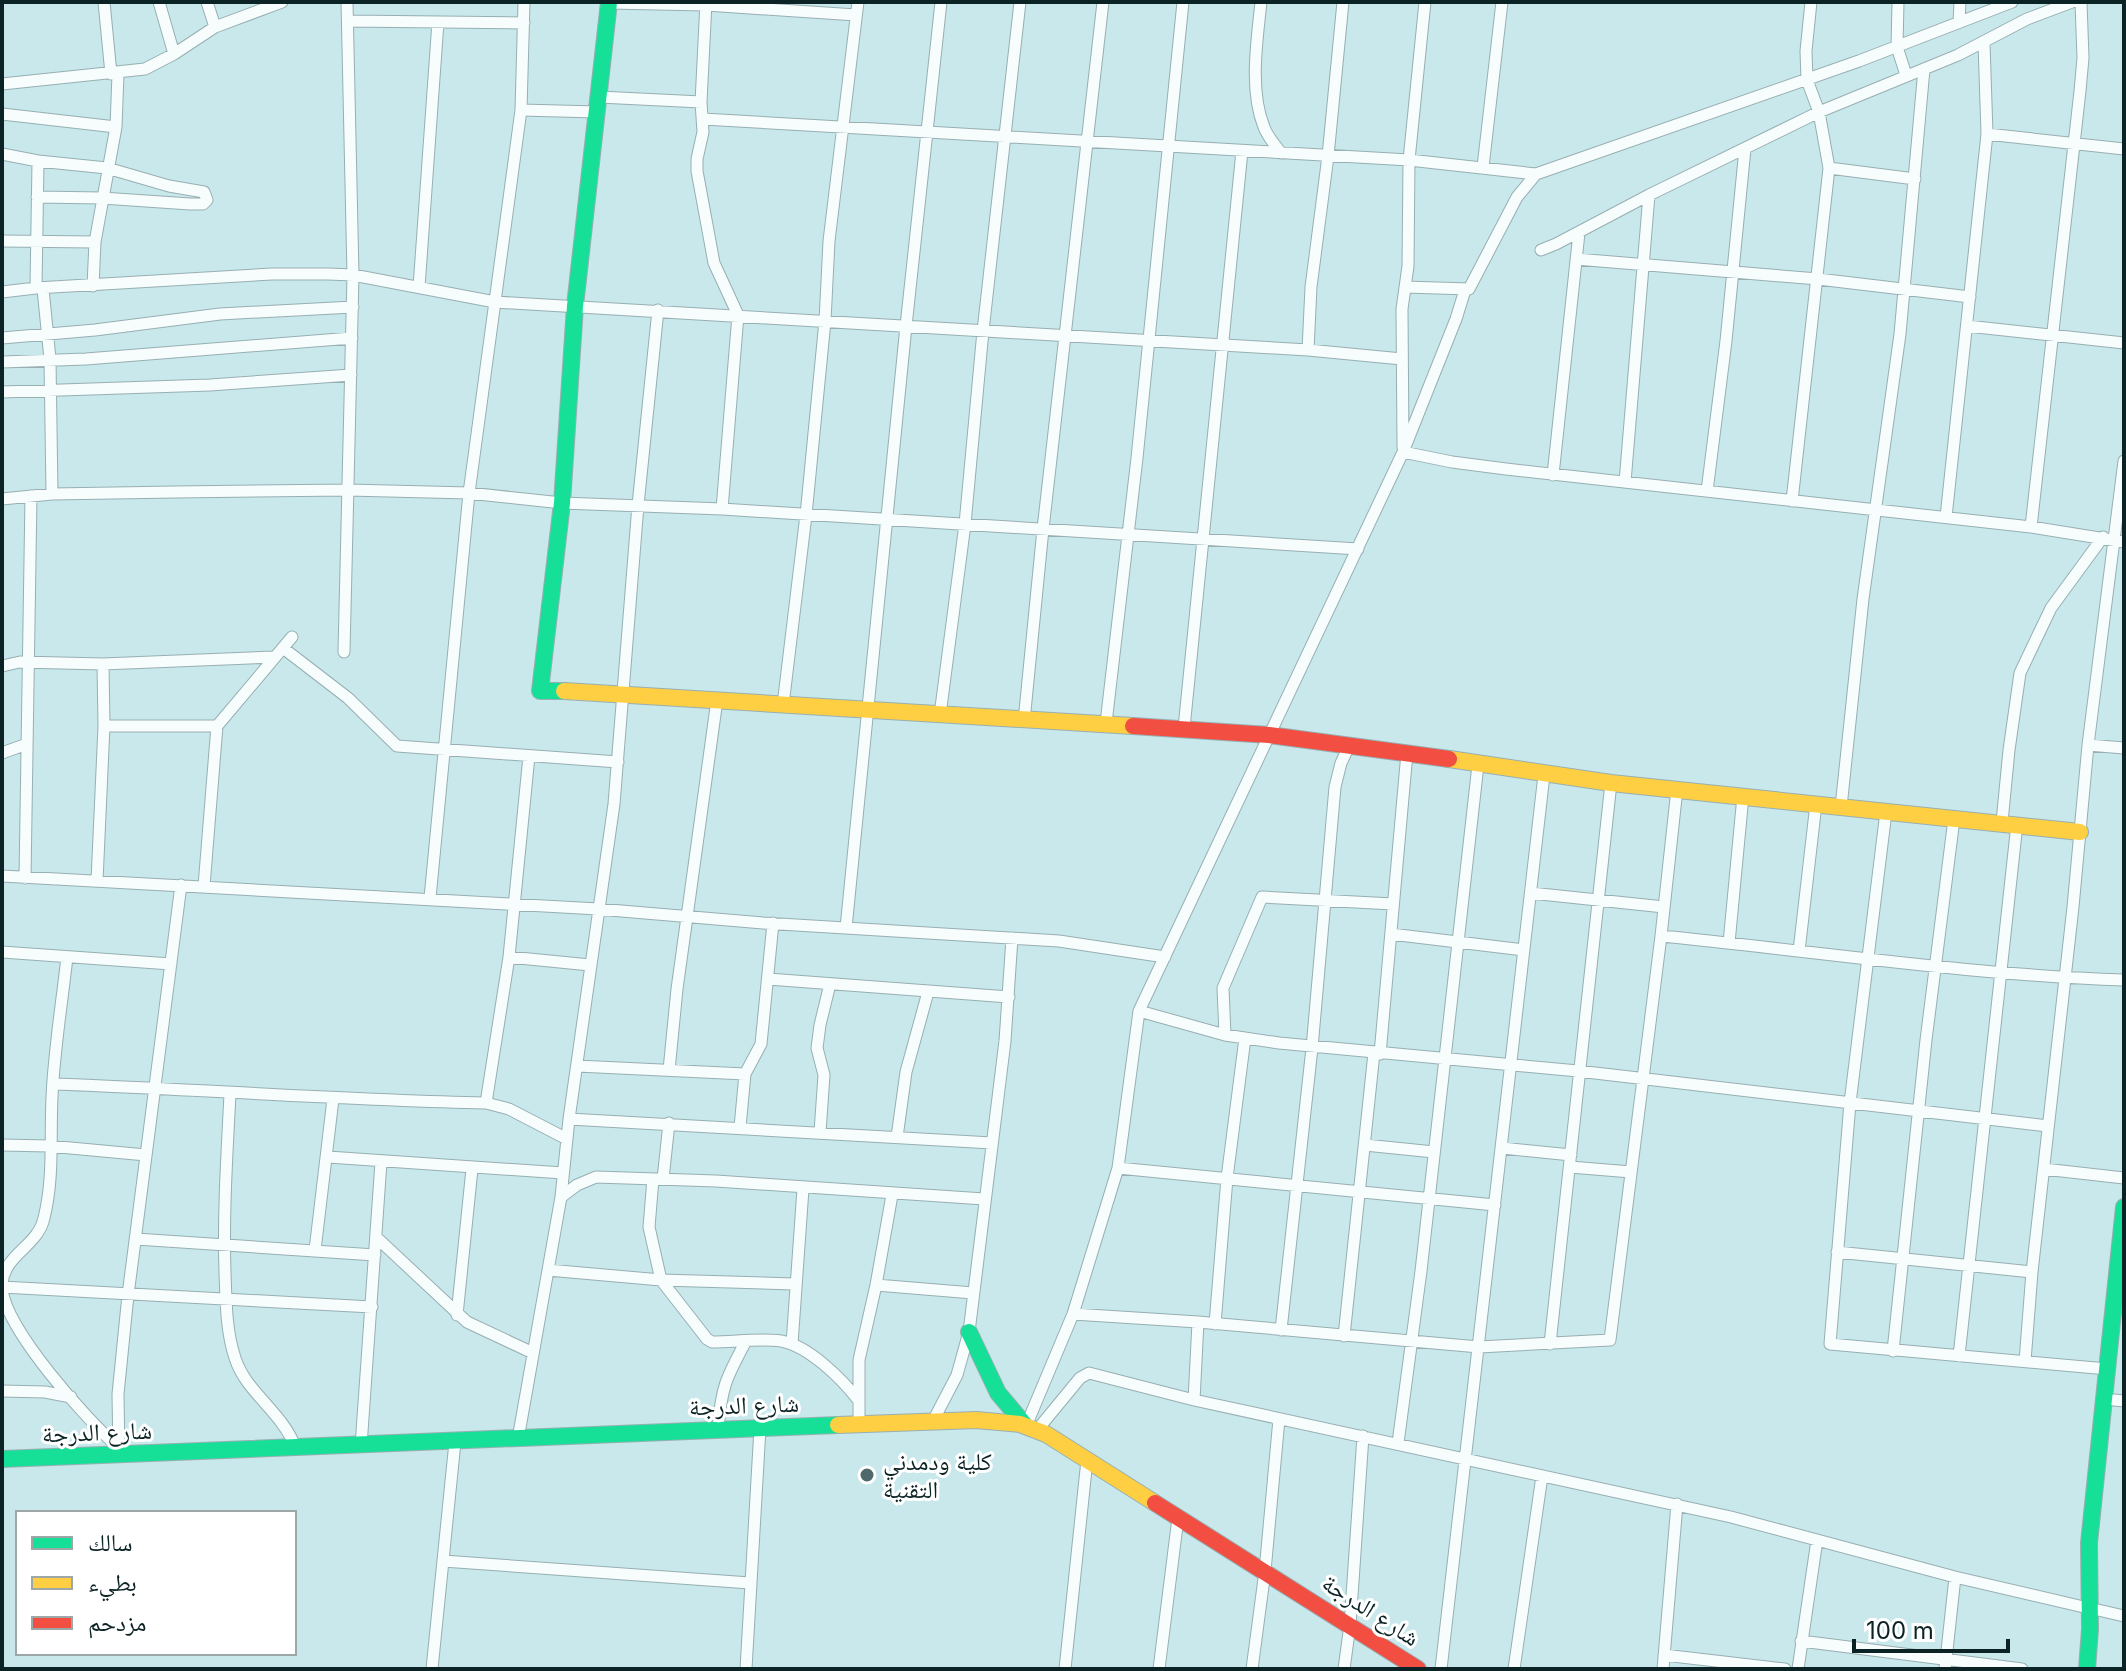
<svg xmlns="http://www.w3.org/2000/svg" width="2126" height="1671" font-family="Inter,'Noto Naskh Arabic',sans-serif">
<style>
.lines{fill:none;stroke-linecap:round;stroke-linejoin:round}
.street-casing{stroke:#97afb2;stroke-width:13}
.fast-casing{stroke:#97afb2;stroke-width:18}
.slow-casing{stroke:#97afb2;stroke-width:18}
.jam-casing{stroke:#97afb2;stroke-width:18}
.street{stroke:#f7fcfc;stroke-width:11}
.fast{stroke:#16e098;stroke-width:16}
.slow{stroke:#ffcf43;stroke-width:16}
.jam{stroke:#f24e42;stroke-width:16}
.poi-dot{fill:#4e686b;stroke:#fff;stroke-width:3}
.labels{text-anchor:middle;dominant-baseline:central;stroke-width:6;stroke-linejoin:round;paint-order:stroke}
.street-label{font-size:24px;fill:#0c2325;stroke:#fff}
.poi-label{font-size:24px;fill:#0c2325;stroke:#fff;text-anchor:start}
</style>
<rect width="100%" height="100%" fill="#c9e8ec"/>
<g class="lines">
<defs>
<path id="street" d="M104,2L111,74
M159,2L174,54
M207,2L215,27
M706,2L701,102L703,132L697,159V171L714,263L738,315L722,509
M1261,2C1257,41 1249,90 1264,127C1267,136 1275,145 1281,153
M1898,2L1897,47L1906,75
M609,3L706,5L856,15
M348,21L524,23
M1959,22L1960,2
M2,84L145,69L174,54L215,27L282,2
M599,97L701,102
M521,110L597,112
M2,114L116,127
M703,119L1409,160L1536,174L1859,61L2012,2
M1987,134L2124,149
M2,154L38,161L36,288L272,274H328L353,275L495,302L1308,350L1402,359
M1483,167L1502,2
M1829,168L1915,179
M37,197L102,198L190,204H203L207,200L204,192L169,186L107,168L38,161
M2,241L95,242
M1541,250L1556,244L1649,195L1819,112L1958,55L2027,19L2072,2
M1576,259L1818,279L1970,297
M93,286L95,242L116,127L118,74
M419,287L438,22
M1405,287L1469,289L1517,197L1536,174
M43,289L50,359L52,494
M2,292L36,288
M1967,326L2124,343
M2,338L95,330L220,314L353,307
M1308,350L1311,287L1328,156L1343,2
M2,362L86,359L352,338
M2,392L210,385L351,375
M1403,447L1402,309L1408,266L1409,160L1425,2
M1403,452L1452,462L1506,469L2031,527L2124,542
M1553,475L1579,233
M1625,482L1649,195
M1707,491L1726,341L1745,149
M2,499L52,494L175,492L348,490L469,493L562,503L722,509L1358,549
M1792,501L1829,168L1819,112L1807,80L1806,51L1811,2
M1946,517L1987,134L1984,43
M2031,527L2080,91L2083,58L2081,2
M283,648L348,698L397,746L618,762
M344,652L353,275L347,2
M2,666L20,662L103,664L274,657
M783,705L806,515L825,321L829,241L858,2
M940,715L965,524L983,331L1020,2
M1024,721L1043,529L1103,2
M1106,723L1137,458L1183,2
M104,726H217
M1184,728L1242,151
M2088,745L2124,748
M2,753L27,744
M1841,807L1863,599L1900,334L1924,69
M1886,812L1850,1103L1830,1344L2107,1369
M2002,822L2009,750L2020,673L2051,608L2103,537
M2,876L598,909L763,923L1059,941L1165,957
M25,878L31,496
M97,881L104,726L103,664
M204,886L217,726L292,637
M1531,893L1664,907
M430,898L469,493L521,110L524,2
M846,928L906,326L941,2
M1391,934L1524,950
M1661,936C1815,951 1969,975 2124,980
M1729,943L1743,796
M1799,951L1816,804
M2,952L171,964
M509,957L590,965
M768,979L1009,997
M1139,1011L1225,1035L1279,1043L1578,1071L2048,1126
M1225,1035L1223,988L1262,897L1393,904
M1380,1054L1407,753
M577,1066L745,1074
M669,1070L677,989L717,700
M53,1084C197,1089 341,1100 486,1103L509,1109L567,1139
M230,1094C227,1154 223,1213 225,1272C226,1301 226,1331 235,1358C246,1393 283,1412 296,1449
M486,1103L509,957L529,756
M569,1119L992,1143
M740,1127L745,1074L761,1044L773,923
M820,1132L824,1075L817,1048L820,1025L830,984
M897,1137L906,1072L928,992
M2,1145L49,1146L146,1155
M1365,1145L1434,1152
M1502,1148L1571,1155
M328,1157L563,1173
M1570,1167L1631,1172
M1118,1168L1495,1205
M2044,1169L2124,1178
M653,1179L649,1227L661,1280L707,1339L712,1342C734,1342 759,1338 781,1341C809,1346 842,1379 859,1401
M663,1179L669,1123
M561,1197L577,1185L596,1177L716,1181L984,1199
M376,1237L467,1322L533,1353
M136,1239L375,1255
M315,1250L333,1099
M1837,1252L2032,1272
M548,1270L661,1280L794,1284
M2,1283C5,1254 38,1246 44,1218C54,1178 50,1138 52,1097C54,1050 62,1003 67,957
M876,1285L973,1293
M2,1287L372,1307
M2,1290C8,1332 85,1418 118,1447
M1073,1314L1198,1322L1479,1347L1610,1340L1661,936L1677,789
M457,1315L472,1169
M1215,1324L1227,1178L1245,1038
M1281,1330L1312,1048L1335,787L1341,763L1350,744
M1344,1336L1374,1053
M792,1344L803,1189
M1550,1344L1611,783
M1893,1351L1926,1040L1954,819
M1959,1356L2017,824
M2025,1361L2032,1272L2073,907L2088,745L2124,461
M2,1391L45,1392L71,1397
M1194,1400L1198,1322
M2114,1400L2124,1401
M933,1421L957,1375L969,1332L1005,1041L1012,938
M859,1424V1360L876,1285L892,1195
M1026,1426L1073,1314L1118,1168L1139,1011L1403,452L1456,319L1465,290
M1038,1429L1080,1378L1089,1373L1194,1400L1731,1517L1955,1577L2088,1608
M718,1430C721,1388 726,1378 746,1341
M518,1439L561,1197L569,1119L614,804L638,505L658,310
M1398,1443L1421,1271L1478,765
M361,1446L381,1162
M119,1455L118,1394L128,1295L181,885
M443,1561L750,1583
M2098,1610L2124,1616
M1801,1641L2022,1669
M1664,1655L1785,1669
M432,1669L455,1442
M746,1669L760,1428
M1065,1669L1087,1460
M1159,1669L1178,1518
M1252,1669L1265,1571L1279,1419
M1344,1669L1350,1625L1363,1436
M1441,1669L1544,775
M1514,1669L1542,1476
M1663,1669L1677,1504
M1798,1669L1817,1540
M1945,1669L1955,1577"/>
<path id="fast" d="M564,691H540L562,503L575,306L609,2
M969,1332L998,1393L1025,1425
M2,1459L838,1425
M2087,1669L2090,1629L2089,1543L2124,1207"/>
<path id="slow" d="M564,691L1133,726
M1449,759L1611,783L2080,832
M838,1425L976,1420L1020,1424L1046,1434L1155,1503"/>
<path id="jam" d="M1133,726L1269,735L1449,759
M1155,1503L1418,1669"/>
</defs>
<use href="#street" class="street-casing"/>
<use href="#fast" class="fast-casing"/>
<use href="#slow" class="slow-casing"/>
<use href="#jam" class="jam-casing"/>
<use href="#street" class="street"/>
<use href="#fast" class="fast"/>
<use href="#slow" class="slow"/>
<use href="#jam" class="jam"/>
</g>
<circle class="poi-dot" cx="867" cy="1475" r="8"/>
<g class="labels">
<g class="street-label">
<text transform="translate(744 1405) rotate(-2)">شارع الدرجة</text>
<text transform="translate(97 1432) rotate(-2)">شارع الدرجة</text>
<text transform="translate(1371 1610) rotate(33)">شارع الدرجة</text>
</g>
<g class="poi-label">
<text x="883" y="1461">كلية ودمدني<tspan x="883" dy="28">التقنية</tspan></text>
</g>
</g>
<rect width="2126" height="1671" fill="none" stroke="#0c2325" stroke-width="8"/>
<rect x="16" y="1511" width="280" height="144" fill="#ffffff" stroke="#9ea7a8" stroke-width="2"/>
<rect x="32" y="1537" width="40" height="12" fill="#16e098" stroke="#9ea7a8" stroke-width="2"/>
<text x="88" y="1551" font-size="24" fill="#0c2325">سالك</text>
<rect x="32" y="1577" width="40" height="12" fill="#ffcf43" stroke="#9ea7a8" stroke-width="2"/>
<text x="88" y="1591" font-size="24" fill="#0c2325">بطيء</text>
<rect x="32" y="1617" width="40" height="12" fill="#f24e42" stroke="#9ea7a8" stroke-width="2"/>
<text x="88" y="1631" font-size="24" fill="#0c2325">مزدحم</text>
<path d="M1854 1639v12h154v-12" fill="none" stroke="#0c2325" stroke-width="4"/>
<text x="1866" y="1639" font-size="24" fill="#0c2325" stroke="#ffffff" stroke-width="6" paint-order="stroke">100 m</text>
</svg>
